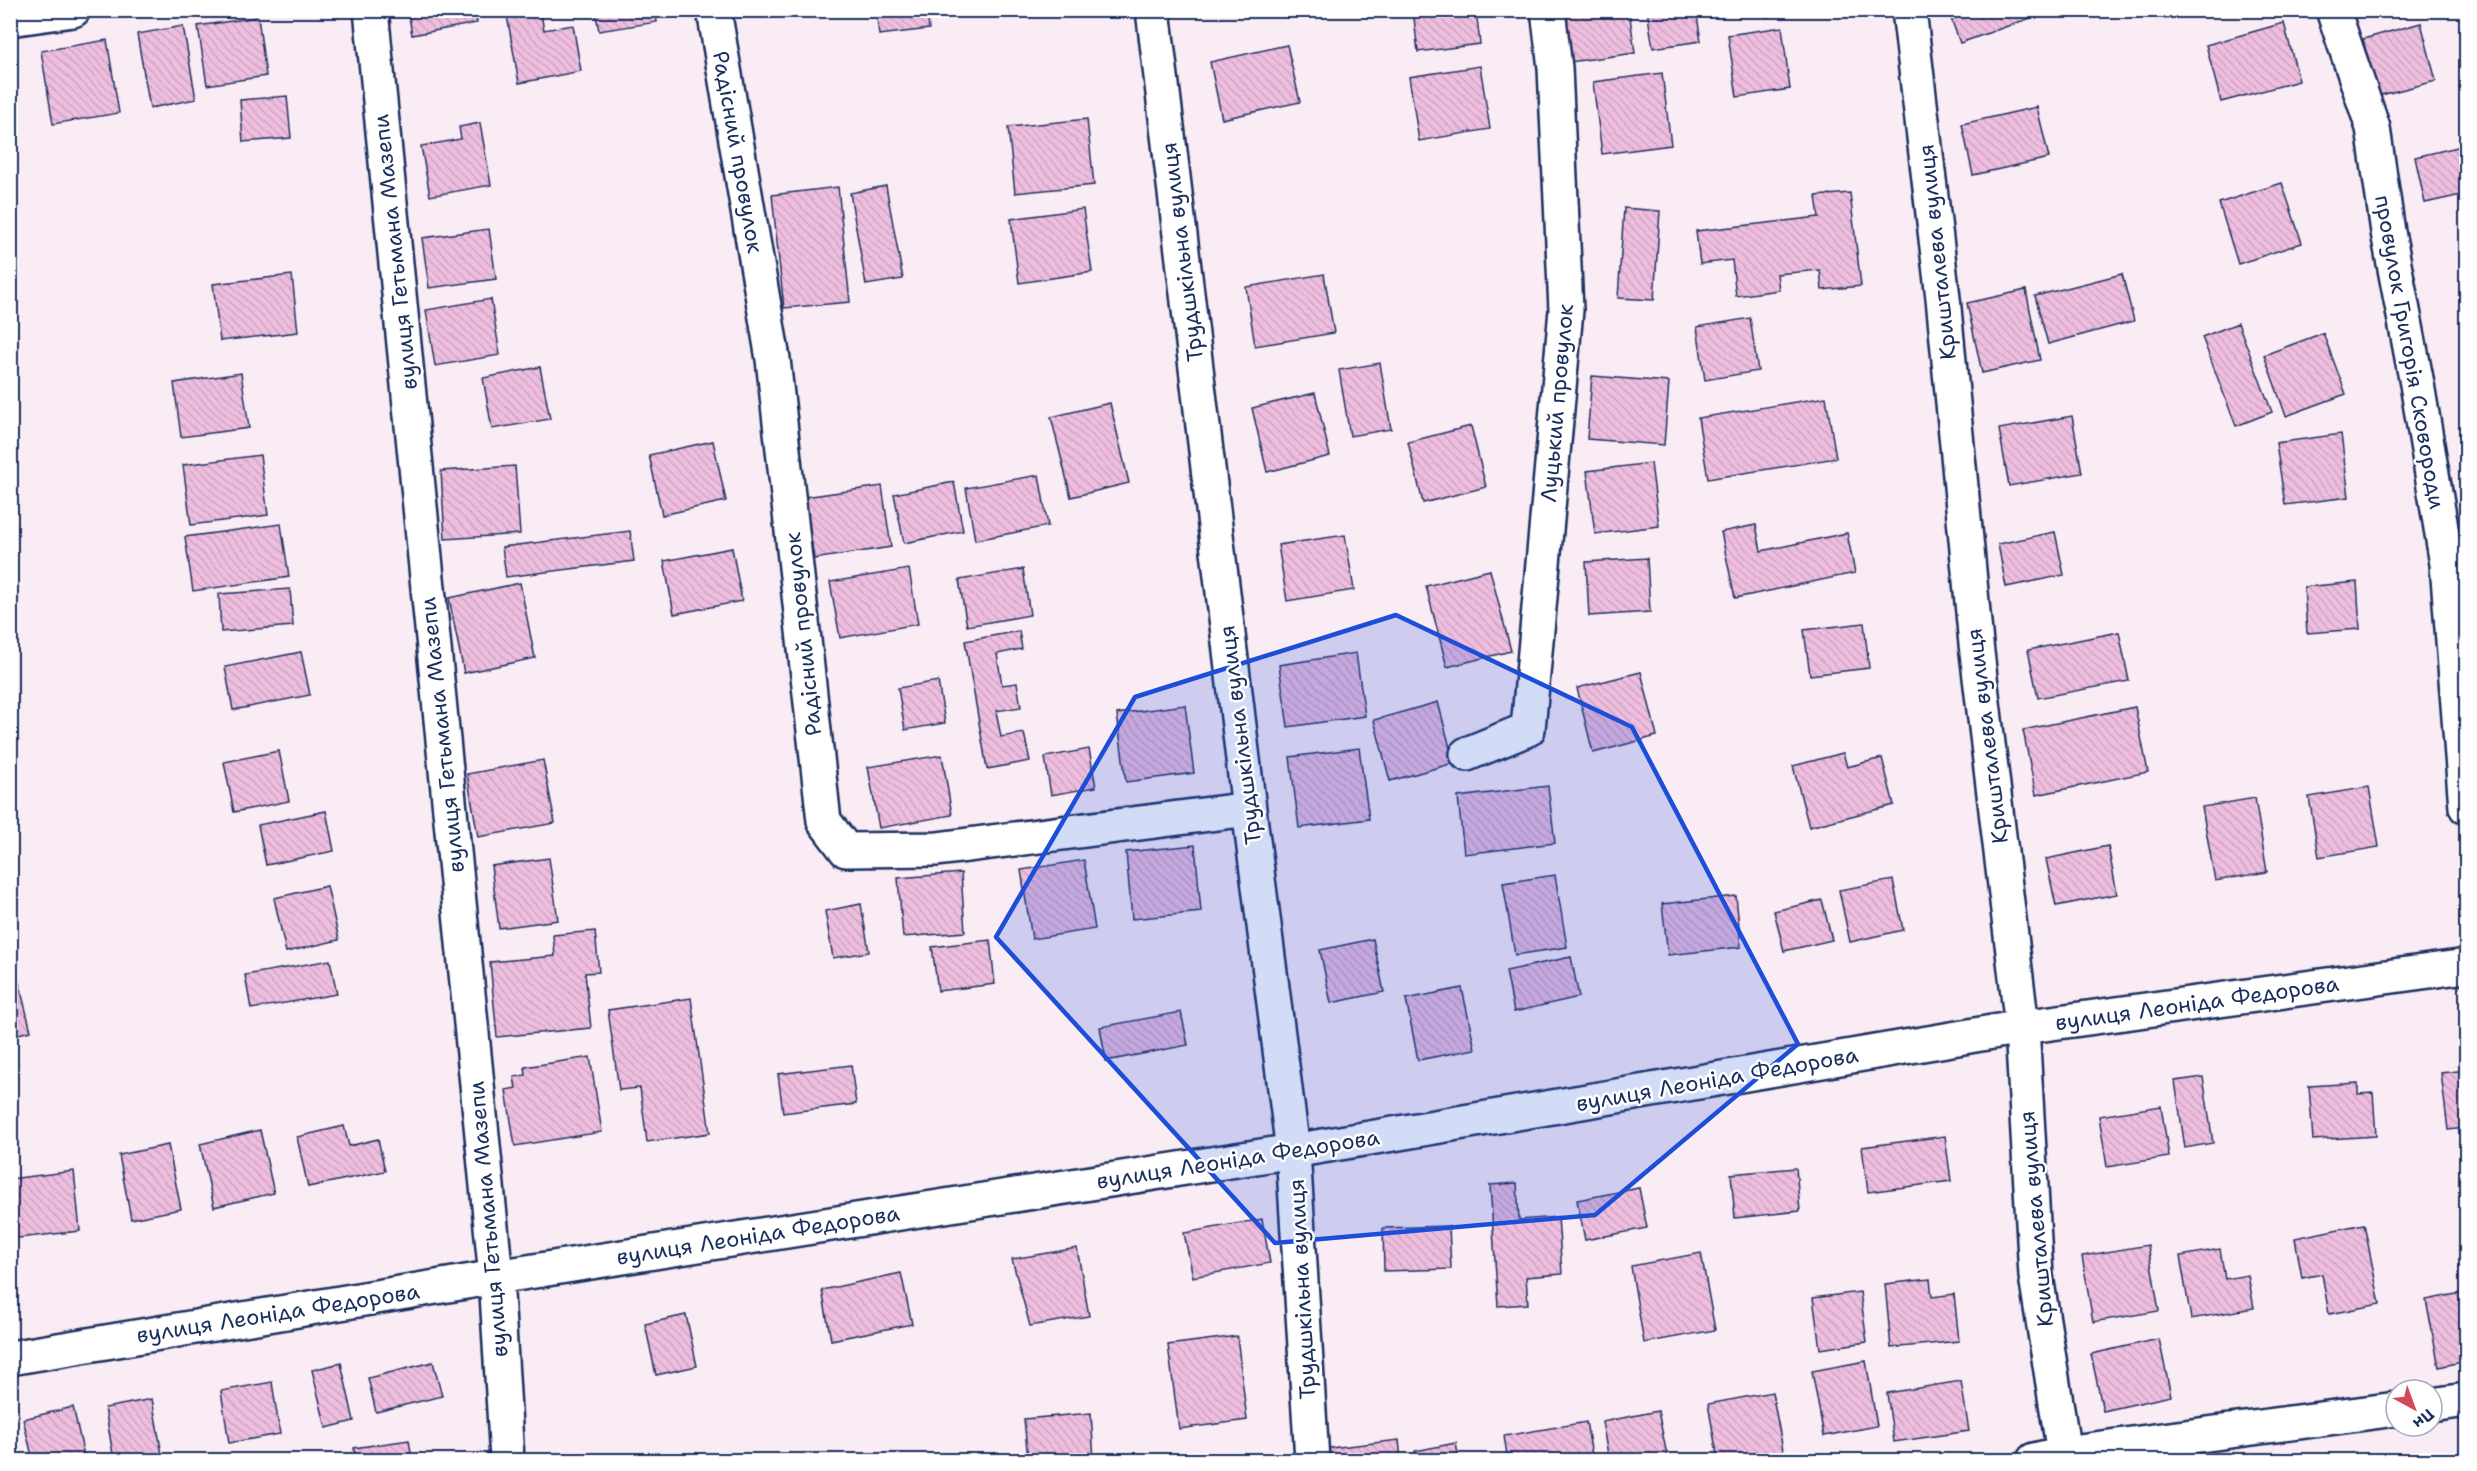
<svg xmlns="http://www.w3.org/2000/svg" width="2477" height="1471" font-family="'Shantell Sans',sans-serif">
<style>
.building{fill:url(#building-back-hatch);stroke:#1b2f5e;stroke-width:1.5}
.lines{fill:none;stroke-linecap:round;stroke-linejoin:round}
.street-casing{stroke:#1b2f5e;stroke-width:38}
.secondary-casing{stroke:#1b2f5e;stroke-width:38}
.street{stroke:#fff;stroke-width:33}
.secondary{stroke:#fff;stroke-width:33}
.marked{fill:#1d4ed8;fill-opacity:0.2;stroke:#1d4ed8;stroke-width:4.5;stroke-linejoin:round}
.labels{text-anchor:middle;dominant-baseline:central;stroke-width:5;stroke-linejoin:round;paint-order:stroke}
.street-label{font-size:22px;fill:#1b2f5e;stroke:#fff}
</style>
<defs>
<pattern id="building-back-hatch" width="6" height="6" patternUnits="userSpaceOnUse" patternTransform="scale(1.5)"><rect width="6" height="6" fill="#efbedf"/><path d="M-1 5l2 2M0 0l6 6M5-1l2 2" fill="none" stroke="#cca4c2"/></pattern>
</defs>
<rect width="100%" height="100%" fill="#faecf5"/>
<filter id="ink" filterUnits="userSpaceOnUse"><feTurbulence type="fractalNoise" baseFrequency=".0167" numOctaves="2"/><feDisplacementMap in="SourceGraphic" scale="12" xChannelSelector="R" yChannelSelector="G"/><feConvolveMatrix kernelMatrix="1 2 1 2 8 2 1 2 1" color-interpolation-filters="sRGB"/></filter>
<g filter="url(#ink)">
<path class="building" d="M408,10H475L477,23L412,35Z
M506,10H540L544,30L573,25L581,71L519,83Z
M595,10H655L657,22L599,31Z
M876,10H927L929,29L879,35Z
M1413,10H1476L1480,44L1418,52Z
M1562,10H1629L1635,53L1570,62Z
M1647,10H1696L1701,41L1653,48Z
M1765,10H1805L1766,17Z
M1948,10H2037L2039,15L1960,43Z
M258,17L266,76L207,85L198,26Z
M2284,23L2299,81L2221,102L2206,45Z
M2421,23L2436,81L2377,96L2363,39Z
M183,26L196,99L150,108L137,34Z
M1782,27L1790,89L1737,97L1728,35Z
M107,40L119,113L53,124L41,51Z
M1287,45L1300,102L1222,119L1210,62Z
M1480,66L1490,129L1419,141L1409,77Z
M1662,73L1671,145L1602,154L1593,82Z
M10,89L19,125L10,126Z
M287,96L291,138L243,142L240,100Z
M2037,107L2049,158L1973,175L1962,124Z
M1087,119L1094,185L1015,193L1008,127Z
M480,123L491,185L430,196L421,146L461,139L459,127Z
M2466,145V194L2425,203L2415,157Z
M2282,183L2302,243L2238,264L2219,203Z
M886,186L903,279L866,285L850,193Z
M838,187L850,302L784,308L772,195Z
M1850,193L1861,286L1822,290L1820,270L1777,274L1779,290L1736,296L1732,260L1700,264L1696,231L1819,217L1816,196Z
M1624,208L1660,211L1654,300L1618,298Z
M1083,209L1092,272L1019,283L1011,219Z
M489,229L496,279L429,288L422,238Z
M1324,274L1334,333L1255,346L1246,287Z
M2122,274L2134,321L2048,344L2035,296Z
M292,275L298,332L220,341L213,284Z
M2026,290L2040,360L1982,373L1967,303Z
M491,299L500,355L435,366L426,310Z
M1750,318L1758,371L1705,380L1697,327Z
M2238,323L2272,412L2236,426L2202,337Z
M2323,333L2346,394L2286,416L2264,355Z
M1380,363L1391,429L1350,436L1339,370Z
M540,367L550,419L492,429L483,378Z
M241,373L249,428L181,437L174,383Z
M1592,376L1669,382L1664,445L1587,439Z
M1315,393L1330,456L1267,472L1252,408Z
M1826,397L1836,458L1708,479L1698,418Z
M1110,403L1129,483L1071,497L1051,417Z
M2072,416L2082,473L2009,486L1999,429Z
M1471,426L1486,487L1423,503L1408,442Z
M2341,434L2349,497L2285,505L2276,443Z
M713,441L726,501L662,515L649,455Z
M260,455L268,515L191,525L183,465Z
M1651,463L1659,526L1595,534L1587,471Z
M515,466L520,534L445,539L441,471Z
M1039,475L1048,526L975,540L966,488Z
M954,482L963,531L904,543L894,494Z
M882,486L891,547L814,559L805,497Z
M281,524L289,577L193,591L185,537Z
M1756,525L1761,551L1847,533L1855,573L1735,598L1721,532Z
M630,531L634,561L506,577L502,547Z
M2055,532L2064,575L2006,587L1998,544Z
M1345,535L1354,590L1287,601L1278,545Z
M732,548L742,601L674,614L664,561Z
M1647,558L1650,612L1589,616L1586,562Z
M909,569L918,624L840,638L830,582Z
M1023,569L1030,615L967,626L959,580Z
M1490,570L1511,651L1447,667L1426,586Z
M2357,582L2360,629L2307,633L2304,587Z
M520,583L535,658L464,673L449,598Z
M290,589L293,626L221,632L219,594Z
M1864,623L1869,668L1810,675L1804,630Z
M1019,631L1022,649L997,654L1002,685L1017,683L1021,707L996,711L1001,737L1024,733L1030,761L987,769L965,641Z
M2119,632L2129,681L2038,698L2028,650Z
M301,652L310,695L233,710L225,667Z
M1356,653L1365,716L1288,727L1279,665Z
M1641,672L1657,736L1593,753L1577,688Z
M938,681L945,723L905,730L898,688Z
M1438,702L1454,763L1390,781L1374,720Z
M1185,705L1194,773L1126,782L1117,714Z
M2135,707L2148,772L2036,795L2023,730Z
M1359,748L1369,819L1299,828L1290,757Z
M1089,749L1096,787L1051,795L1045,757Z
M279,751L289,801L234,812L224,762Z
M1843,753L1847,767L1882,758L1894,805L1809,827L1793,766Z
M942,755L952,815L879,828L868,767Z
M543,760L555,823L478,837L467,774Z
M1548,786L1555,843L1464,854L1458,797Z
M2369,787L2379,847L2319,857L2309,797Z
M2255,798L2267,872L2215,881L2202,807Z
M326,811L334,851L266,865L258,825Z
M1195,845L1201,912L1132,919L1126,852Z
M2108,846L2117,894L2056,906L2046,859Z
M549,858L558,920L499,928L491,866Z
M1084,860L1095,929L1032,939L1021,870Z
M961,873L965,932L903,937L898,878Z
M1555,875L1567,947L1515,955L1503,883Z
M1893,880L1903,930L1850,942L1839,890Z
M327,886L339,940L286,952L274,898Z
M1736,896L1741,947L1668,955L1662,904Z
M1822,900L1832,940L1784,951L1774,911Z
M861,904L869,952L833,958L825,911Z
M595,931L599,972L585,973L591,1028L497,1037L490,962L555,956L553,935Z
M1373,939L1384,992L1331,1003L1320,950Z
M990,940L995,984L938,991L932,947Z
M1571,957L1579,997L1514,1012L1506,971Z
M330,960L337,994L251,1009L245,975Z
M18,979L31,1031L10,1036V981Z
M1462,988L1475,1049L1418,1060L1406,999Z
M691,998L710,1133L647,1142L640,1088L619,1090L608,1010Z
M1181,1012L1188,1045L1106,1061L1100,1027Z
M590,1057L602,1132L515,1146L506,1090L516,1088L514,1077L526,1075L525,1067Z
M851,1065L856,1104L783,1113L778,1074Z
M2466,1070V1128L2448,1130L2441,1073Z
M2203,1077L2213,1143L2185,1148L2175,1081Z
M2358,1083V1094L2373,1093L2376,1136L2313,1140L2309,1086Z
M2161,1106L2169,1157L2107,1167L2099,1116Z
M344,1126L349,1146L378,1139L385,1171L308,1187L297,1137Z
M260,1130L274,1193L214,1207L200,1144Z
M1945,1136L1951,1181L1868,1192L1862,1147Z
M168,1145L181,1209L131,1219L119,1155Z
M1796,1168L1800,1211L1735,1218L1731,1174Z
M74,1171L80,1231L10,1239V1179Z
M1517,1183L1519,1220L1558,1217L1562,1274L1526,1277L1528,1304L1498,1306L1490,1185Z
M1639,1188L1647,1228L1585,1240L1577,1200Z
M1262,1219L1270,1263L1193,1277L1184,1233Z
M2364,1224L2380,1304L2329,1314L2322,1274L2302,1278L2295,1238Z
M1449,1226L1451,1269L1384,1271L1383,1228Z
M2148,1245L2159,1311L2093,1322L2082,1256Z
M1077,1248L1089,1316L1030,1326L1012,1259Z
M2220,1249L2225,1279L2248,1275L2254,1308L2191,1319L2180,1256Z
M1701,1253L1715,1330L1644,1343L1631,1266Z
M901,1273L912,1324L831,1340L822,1290Z
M1930,1279L1932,1297L1954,1294L1959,1341L1891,1348L1885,1284Z
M1860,1292L1867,1342L1820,1349L1813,1298Z
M2466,1292V1361L2439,1367L2426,1300Z
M686,1315L697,1366L656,1375L645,1324Z
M1237,1336L1247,1420L1179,1429L1168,1345Z
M2159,1339L2171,1396L2103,1411L2091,1354Z
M1866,1361L1877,1426L1824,1436L1812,1371Z
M433,1362L442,1396L376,1412L368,1378Z
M341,1363L354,1421L326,1428L312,1370Z
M1961,1381L1969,1431L1894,1442L1887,1393Z
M272,1382L280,1434L229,1443L221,1391Z
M1772,1392L1785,1460H1718L1708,1404Z
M152,1399L163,1460H114L105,1408Z
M73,1407L85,1460H33L23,1419Z
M1658,1411L1668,1460H1609L1602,1422Z
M1091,1413L1094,1460H1028L1024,1419Z
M1586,1422L1593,1460H1508L1504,1436Z
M409,1440L412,1460H356L354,1448Z
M1399,1440L1401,1460H1323L1322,1449Z
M1456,1443L1459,1460H1417L1415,1451Z
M2202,1448L2204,1460H2120Z"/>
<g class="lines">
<defs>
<path id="street" d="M714,10L773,359L824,821L846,850L937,849L1249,809
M1153,10L1249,809L1293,1151L1312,1460
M1909,10L1943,298L1976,644L2022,1027L2036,1276L2065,1460
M2333,10L2373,128L2388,232L2417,384L2447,564L2466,807
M10,19L73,10
M1467,754L1528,729L1566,310L1555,68L1548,10
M10,1358L496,1277
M2432,1405L2466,1400
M2034,1460L2064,1453L2396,1409"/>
<path id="secondary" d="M371,10L496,1277L507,1460
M496,1277L1293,1151L2022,1027L2466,966"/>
</defs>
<use href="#street" class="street-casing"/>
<use href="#secondary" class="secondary-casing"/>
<use href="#street" class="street"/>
<use href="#secondary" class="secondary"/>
</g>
</g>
<path class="marked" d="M1396,615L1632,727L1798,1044L1595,1215L1275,1243L996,937L1135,697Z"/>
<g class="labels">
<g class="street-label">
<text transform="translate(738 152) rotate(80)">Радісний провулок</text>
<text transform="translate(395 252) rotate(-96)">вулиця Гетьмана Мазепи</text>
<text transform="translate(1182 252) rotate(-97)">Трудшкільна вулиця</text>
<text transform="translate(1937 252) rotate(-96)">Кришталева вулиця</text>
<text transform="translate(2410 352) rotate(80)">провулок Григорія Сковороди</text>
<text transform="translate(1557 403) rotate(-85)">Луцький провулок</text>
<text transform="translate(803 634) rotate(-96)">Радісний провулок</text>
<text transform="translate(442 735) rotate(-96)">вулиця Гетьмана Мазепи</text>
<text transform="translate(1240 735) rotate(-97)">Трудшкільна вулиця</text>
<text transform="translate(1987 736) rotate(-97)">Кришталева вулиця</text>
<text transform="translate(2197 1003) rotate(-8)">вулиця Леоніда Федорова</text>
<text transform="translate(1717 1079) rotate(-10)">вулиця Леоніда Федорова</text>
<text transform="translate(1238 1159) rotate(-9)">вулиця Леоніда Федорова</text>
<text transform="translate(488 1219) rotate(-95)">вулиця Гетьмана Мазепи</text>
<text transform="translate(2036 1219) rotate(-95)">Кришталева вулиця</text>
<text transform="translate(758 1235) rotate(-9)">вулиця Леоніда Федорова</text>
<text transform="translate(1302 1289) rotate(-93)">Трудшкільна вулиця</text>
<text transform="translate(278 1313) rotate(-9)">вулиця Леоніда Федорова</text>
</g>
</g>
<rect width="2477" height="1471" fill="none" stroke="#fff" stroke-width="36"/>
<rect x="18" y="18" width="2441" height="1435" fill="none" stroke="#1b2f5e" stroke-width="2" filter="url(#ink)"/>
<g transform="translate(2414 1408) rotate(139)"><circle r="28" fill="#ffffff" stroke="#a4acbf" stroke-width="1.5"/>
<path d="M0-4.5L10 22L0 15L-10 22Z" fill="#d1495b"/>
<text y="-9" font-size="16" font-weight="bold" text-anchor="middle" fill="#1b2f5e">Пн</text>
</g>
</svg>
